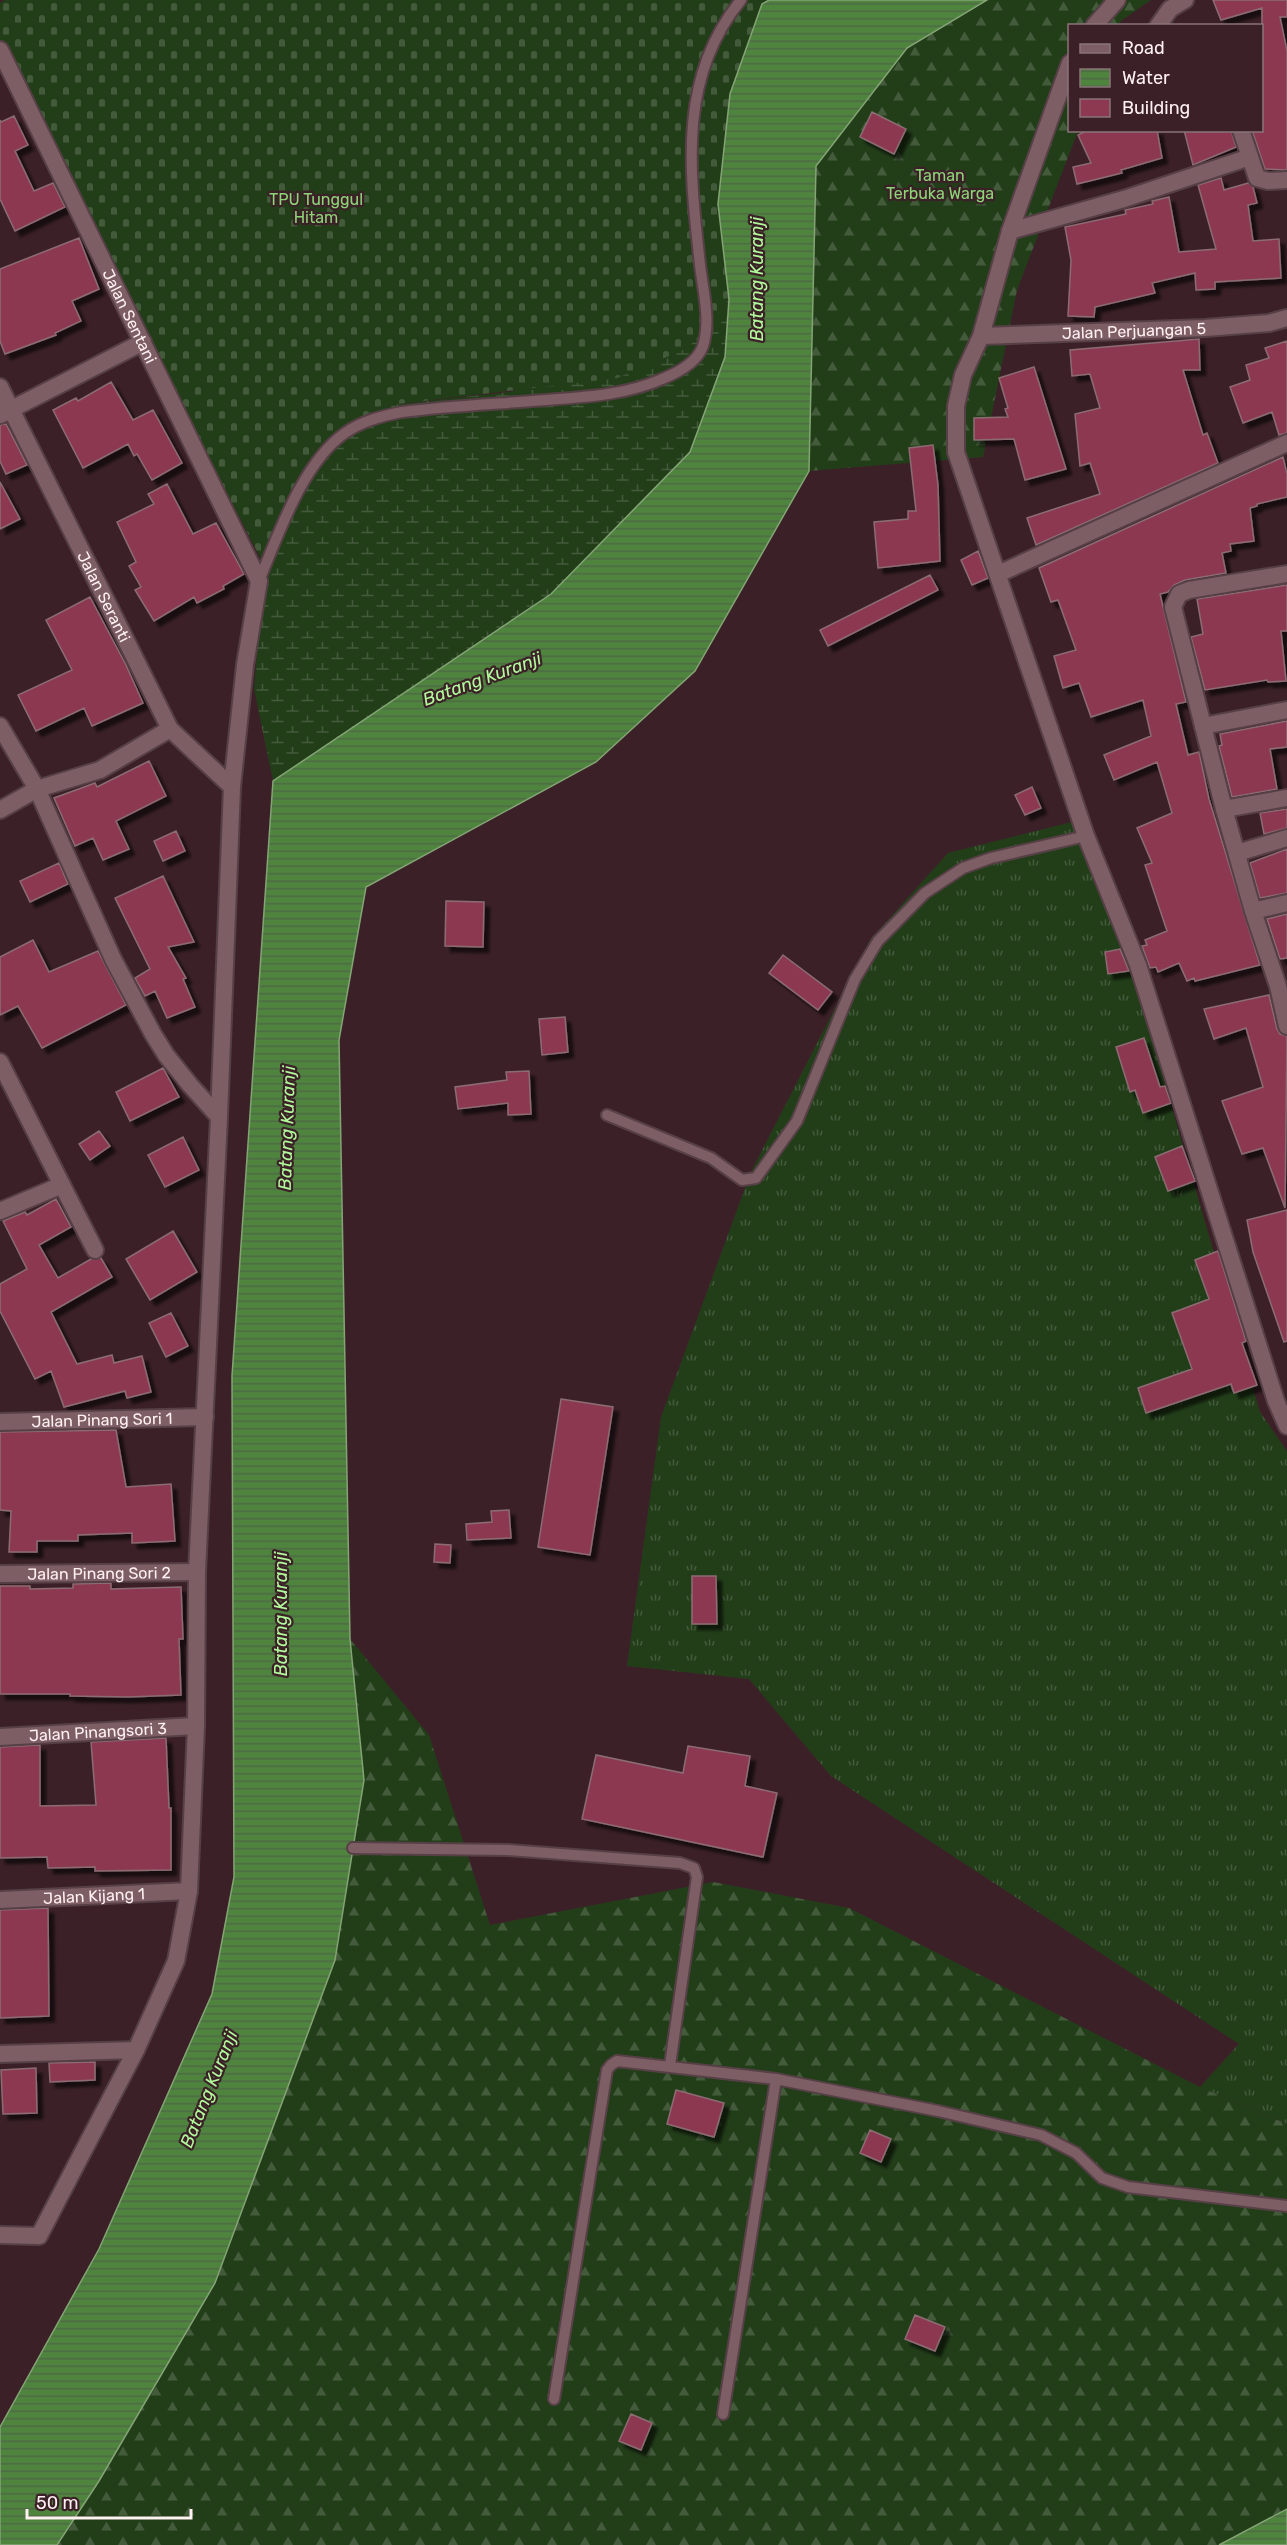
<svg xmlns="http://www.w3.org/2000/svg" width="1287" height="2545" font-family="Rubik,sans-serif">
<style>
.grass{fill:url(#grass-tufts)}
.forest{fill:url(#forest-firs)}
.wetland{fill:url(#wetland-marsh)}
.cemetery{fill:url(#cemetery-stones)}
.water{fill:url(#water-rules);stroke:#84a475;stroke-width:1.5}
.building{fill:#8c3951;stroke:#8c6c73;stroke-width:1.5;filter:url(#shadow)}
.lines{fill:none;stroke-linecap:round;stroke-linejoin:round}
.service-casing{stroke:#564046;stroke-width:14}
.minor-casing{stroke:#564046;stroke-width:20}
.service{stroke:#7d5e65;stroke-width:10}
.minor{stroke:#7d5e65;stroke-width:16}
.labels{text-anchor:middle;dominant-baseline:central;stroke-width:4.5;stroke-linejoin:round;paint-order:stroke}
.park-label{font-size:16px;fill:#8dd478;stroke:#3b2127}
.street-label{font-size:16px;fill:#fff0f2;stroke:#3b2127}
.water-label{font-size:18px;font-style:italic;fill:#b1fa9b;stroke:#3b2127}
</style>
<defs>
<pattern id="grass-tufts" width="24" height="20" patternUnits="userSpaceOnUse" patternTransform="scale(1.5)"><rect width="24" height="20" fill="#223e19"/><path d="M3 7l-1-3M5 7V3M7 7l1-3M15 17l-1-3M17 17v-4M19 17l1-3" fill="none" stroke="#435a3b"/></pattern>
<pattern id="forest-firs" width="22" height="20" patternUnits="userSpaceOnUse" patternTransform="scale(1.5)"><rect width="22" height="20" fill="#223e19"/><path d="M5 1l3.5 6h-7zM16 11l3.5 6h-7z" fill="#435a3b"/></pattern>
<pattern id="wetland-marsh" width="20" height="14" patternUnits="userSpaceOnUse" patternTransform="scale(1.5)"><rect width="20" height="14" fill="#223e19"/><path d="M1 5h8M5 5V1M11 12h8M15 12V8" fill="none" stroke="#435a3b"/></pattern>
<pattern id="cemetery-stones" width="16" height="16" patternUnits="userSpaceOnUse" patternTransform="scale(1.5)"><rect width="16" height="16" fill="#223e19"/><path d="M2 7V4a2 2 0 0 1 4 0v3zM10 15v-3a2 2 0 0 1 4 0v3z" fill="#435a3b"/></pattern>
<pattern id="water-rules" width="6" height="5" patternUnits="userSpaceOnUse" patternTransform="scale(1.5)"><rect width="6" height="5" fill="#4f843f"/><path d="M0 2.5h6" fill="none" stroke="#4e6944"/></pattern>
<filter id="shadow"><feDropShadow dx="5.5" dy="5.5" stdDeviation="1.5" flood-color="#0009"/></filter>
</defs>
<rect width="100%" height="100%" fill="#3b2127"/>
<path class="grass" d="M1088,818L1260,1412L1287,1451V2124L1200,2087L1239,2044L831,1776L749,1679L627,1666L661,1417L751,1172L870,940L948,853Z"/>
<path class="forest" d="M987,0H1151L1121,21L1119,25L1070,26V130L1078,131L1017,290L983,457L809,471L816,166L907,48Z
M350,1639L429,1735L490,1925L713,1882L849,1908L1200,2087L1287,2124V2524L1244,2545H57L99,2481L215,2283L335,1960L364,1781Z"/>
<path class="wetland" d="M729,299L725,357L690,452L551,594L273,781L254,689L264,565L311,450L381,406L509,392L687,348Z"/>
<path class="cemetery" d="M5,0H769L762,4L730,94L718,204L729,299L688,348L617,378L381,406L311,450L264,565L0,50V3Z"/>
<path class="water" d="M769,0H987L907,48L816,166L809,471L695,671L596,762L366,887L339,1040L350,1639L364,1780L335,1960L215,2283L99,2481L57,2545H0V2427L99,2249L212,1994L234,1877L232,1376L273,781L551,594L690,452L725,357L729,299L718,204L730,94L762,4Z
M1287,2509V2545H1219Z"/>
<path class="building" d="M1213,0H1287V17H1280L1287,51V170L1265,169L1252,130H1262V8L1221,20Z
M872,112L906,129L894,154L860,137Z
M14,116L28,145L15,151L34,191L53,183L65,207L15,231L0,199V120L1,122Z
M1088,130H1157L1162,158L1121,170L1122,173L1077,184L1073,167L1091,163L1078,135Z
M1184,130H1231L1236,147L1193,165Z
M1221,178L1224,190L1248,183L1253,187L1257,203L1248,205L1253,241L1279,239L1281,278L1215,282V289L1196,290L1195,273L1152,283L1155,293L1095,307L1094,317L1068,316L1071,260L1065,227L1126,214L1125,210L1153,204L1152,201L1169,197L1179,252L1216,249L1198,185Z
M79,238L99,289L72,301L81,321L55,333L56,335L5,354L0,341V269Z
M1199,339L1200,370H1183L1203,435L1207,433L1218,463L1036,545L1027,518L1100,494L1090,463L1080,466L1075,414L1100,408L1090,374L1072,376L1070,350Z
M1287,341V433L1279,435L1272,412L1243,423L1230,387L1250,380L1246,365L1269,358L1265,348Z
M1034,367L1066,469L1025,480L1014,439L974,440V418L1008,417L1005,409L1008,408L999,378Z
M111,382L133,420L153,410L182,463L152,480L137,454L134,456L128,444L83,468L53,410L76,398L78,401Z
M6,424L27,465L6,474L0,461V425Z
M933,445L938,485L940,561L878,568L874,522L908,519V511H916L909,448Z
M1283,457L1287,474V497L1257,504V506L1250,508L1254,541L1230,544L1231,551L1222,553L1226,573L1185,580L1174,585L1168,592L1160,594L1186,702L1176,704L1188,755L1199,752L1209,799L1260,965L1195,981L1194,978L1187,981L1179,963L1158,972L1156,967L1150,968L1142,946L1147,945L1145,940L1167,931L1145,865L1152,863L1137,828L1172,813L1157,762L1114,780L1104,755L1151,736L1143,700L1091,717L1079,683L1063,688L1054,656L1076,650L1058,600L1051,602L1039,568Z
M0,482L20,519L0,529Z
M167,484L193,534L216,523L244,574L223,586L224,589L197,603L194,597L154,621L135,590L141,587L129,566L136,562L117,522L154,504L148,494Z
M978,551L988,578L972,585L961,560Z
M930,575L938,590L828,646L820,630Z
M1287,585V631H1281L1286,681L1268,682L1267,680L1205,690L1191,637L1203,634L1197,599Z
M90,597L126,665L143,703L92,726L84,708L36,731L18,695L72,670L46,620Z
M1287,721V747L1270,749L1277,789L1232,797L1219,746L1222,745L1220,734Z
M149,761L166,796L116,821L129,849L103,860L93,838L75,846L54,798L95,783L97,787Z
M1032,787L1041,808L1025,815L1015,795Z
M1287,809V828L1264,834L1260,813Z
M176,831L185,851L163,861L154,841Z
M1287,849V893L1260,898L1250,863Z
M59,863L68,884L30,902L20,881Z
M163,876L194,942L168,947L186,978L183,979L195,1007L167,1018L155,991L145,996L135,978L150,969L115,898Z
M446,901L484,902L483,947L445,946Z
M1287,914V958L1280,959L1267,919Z
M33,940L49,972L98,951L126,1005L42,1048L18,1006L0,1015V957Z
M1120,949L1129,971L1108,974L1105,952Z
M783,955L832,992L818,1010L769,973Z
M1269,995L1277,1029L1280,1034L1287,1036L1285,1208L1263,1148L1242,1154L1222,1101L1263,1087L1246,1028L1214,1039L1204,1009Z
M565,1017L568,1052L542,1055L539,1019Z
M1144,1038L1160,1087L1165,1086L1171,1103L1143,1113L1135,1090L1130,1092L1116,1047Z
M163,1068L179,1097L130,1121L116,1092Z
M529,1071L531,1114L508,1115V1103L458,1109L455,1087L507,1080L506,1072Z
M99,1131L110,1146L90,1160L79,1144Z
M183,1137L199,1170L165,1187L148,1155Z
M1182,1146L1195,1181L1168,1191L1155,1157Z
M56,1199L71,1227L39,1245L58,1278L91,1259L101,1258L112,1277L51,1312L77,1364L112,1355L114,1363L142,1356L151,1392L127,1398L125,1391L64,1407L51,1371L35,1379L0,1311V1284L27,1269L3,1221L25,1212L27,1215Z
M1287,1210V1341L1284,1342L1253,1252L1247,1220Z
M173,1231L197,1272L150,1300L126,1259Z
M1218,1251L1246,1341L1242,1343L1257,1385L1234,1393L1231,1384L1146,1413L1138,1388L1192,1369L1172,1313L1209,1299L1195,1260Z
M171,1313L188,1346L166,1357L149,1323Z
M561,1399L613,1407L590,1555L538,1547Z
M116,1430L126,1487L171,1484L175,1541L132,1543V1533L78,1535V1541H37V1552H9L11,1511L0,1510V1432Z
M509,1510L511,1538L467,1540L466,1524L492,1522L491,1511Z
M435,1544L451,1545L450,1563L434,1562Z
M692,1576H716L717,1624H692Z
M111,1583V1589L181,1587L183,1639H179L181,1695L128,1697L70,1696V1694H0V1586H30V1589L73,1588V1584Z
M166,1738L169,1808H171V1870L95,1871V1867L48,1868L47,1857L0,1858V1747L40,1745V1806L96,1805L91,1742Z
M688,1746L750,1756L745,1786L777,1793L763,1857L582,1819L596,1755L683,1773Z
M48,1908L49,2016L0,2018V1910Z
M95,2062V2080L50,2082L49,2063Z
M36,2068L37,2113L3,2114L1,2070Z
M676,2090L724,2103L714,2137L667,2124Z
M870,2130L891,2139L881,2162L860,2153Z
M915,2315L945,2327L935,2351L905,2339Z
M631,2414L652,2423L641,2450L619,2441Z"/>
<g class="lines">
<defs>
<path id="service" d="M259,581C278,535 303,462 345,433C362,421 382,416 402,412C450,406 498,404 546,400C585,397 626,395 662,379C677,373 697,363 703,346C711,321 703,290 700,265C690,172 677,78 741,0
M607,1115L711,1158L742,1180L756,1178L797,1121L855,979L878,941L925,893L963,868L991,858L1086,836
M353,1848L508,1850L680,1863L694,1868L697,1877L670,2065
M554,2399L607,2070L611,2065L617,2061L776,2079L938,2111L1041,2135L1076,2153L1102,2178L1128,2187L1287,2206
M723,2414L776,2079"/>
<g id="minor">
<path d="M1094,26L1117,0"/>
<path d="M1158,26L1170,9L1185,0"/>
<path id="s1" d="M0,50L259,581L245,665L232,787L219,1117L197,1572L196,1726L189,1891L176,1961L136,2050"/>
<path d="M1070,63L1010,231L981,336L963,375L956,406V452L1086,836L1138,965L1276,1401L1287,1426"/>
<path d="M1241,130L1257,178L1268,181L1287,180"/>
<path d="M1010,231L1124,199L1250,157"/>
<path id="s2" d="M981,336L1205,328L1269,323L1287,318"/>
<path id="s3" d="M0,387L170,729L232,787"/>
<path d="M0,415L143,342"/>
<path d="M998,574L1287,443"/>
<path d="M1287,574L1189,590L1179,594L1173,607L1224,809L1253,911L1278,986L1287,1026"/>
<path d="M0,726L37,789L113,959L153,1034L166,1055L190,1085L219,1117"/>
<path d="M1203,726L1287,710"/>
<path d="M1224,809L1287,798"/>
<path d="M0,810L37,789L100,770L170,729"/>
<path d="M1237,853L1287,838"/>
<path d="M1253,911L1287,903"/>
<path d="M0,1062L62,1185L0,1211"/>
<path d="M62,1185L95,1250"/>
<path id="s4" d="M0,1422L205,1417"/>
<path id="s5" d="M0,1574L197,1572"/>
<path id="s6" d="M0,1737L196,1726"/>
<path id="s7" d="M0,1900L189,1891"/>
<path d="M0,2054L136,2050L39,2236L0,2235"/>
</g>
</defs>
<use href="#service" class="service-casing"/>
<use href="#minor" class="minor-casing"/>
<use href="#service" class="service"/>
<use href="#minor" class="minor"/>
</g>
<g class="labels">
<g class="park-label">
<text x="940" y="175">Taman<tspan x="940" dy="18">Terbuka Warga</tspan></text>
<text x="316" y="199">TPU Tunggul<tspan x="316" dy="18">Hitam</tspan></text>
</g>
<g class="street-label">
<text stroke="none"><textPath href="#s1" startOffset="296">Jalan Sentani</textPath></text>
<text stroke="none"><textPath href="#s2" startOffset="153">Jalan Perjuangan 5</textPath></text>
<text stroke="none"><textPath href="#s3" startOffset="234">Jalan Seranti</textPath></text>
<text stroke="none"><textPath href="#s4" startOffset="102">Jalan Pinang Sori 1</textPath></text>
<text stroke="none"><textPath href="#s5" startOffset="99">Jalan Pinang Sori 2</textPath></text>
<text stroke="none"><textPath href="#s6" startOffset="98">Jalan Pinangsori 3</textPath></text>
<text stroke="none"><textPath href="#s7" startOffset="94">Jalan Kijang 1</textPath></text>
</g>
<g class="water-label">
<text transform="translate(757 279) rotate(-90)">Batang Kuranji</text>
<text transform="translate(482 679) rotate(-20)">Batang Kuranji</text>
<text transform="translate(287 1128) rotate(-88)">Batang Kuranji</text>
<text transform="translate(281 1614) rotate(-90)">Batang Kuranji</text>
<text transform="translate(209 2089) rotate(-68)">Batang Kuranji</text>
</g>
</g>
<rect x="1068" y="24" width="195" height="108" fill="#3b2127" stroke="#897478" stroke-width="1.5"/>
<rect x="1080" y="44" width="30" height="9" fill="#7d5e65" stroke="#897478" stroke-width="1.5"/>
<text x="1122" y="54" font-size="18" fill="#fff0f2">Road</text>
<rect x="1080" y="69" width="30" height="18" fill="url(#water-rules)" stroke="#897478" stroke-width="1.5"/>
<text x="1122" y="84" font-size="18" fill="#fff0f2">Water</text>
<rect x="1080" y="99" width="30" height="18" fill="#8c3951" stroke="#897478" stroke-width="1.5"/>
<text x="1122" y="114" font-size="18" fill="#fff0f2">Building</text>
<path d="M27 2509v9h164v-9" fill="none" stroke="#fff0f2" stroke-width="3"/>
<text x="36" y="2509" font-size="18" fill="#fff0f2" stroke="#3b2127" stroke-width="4.5" paint-order="stroke">50 m</text>
</svg>
